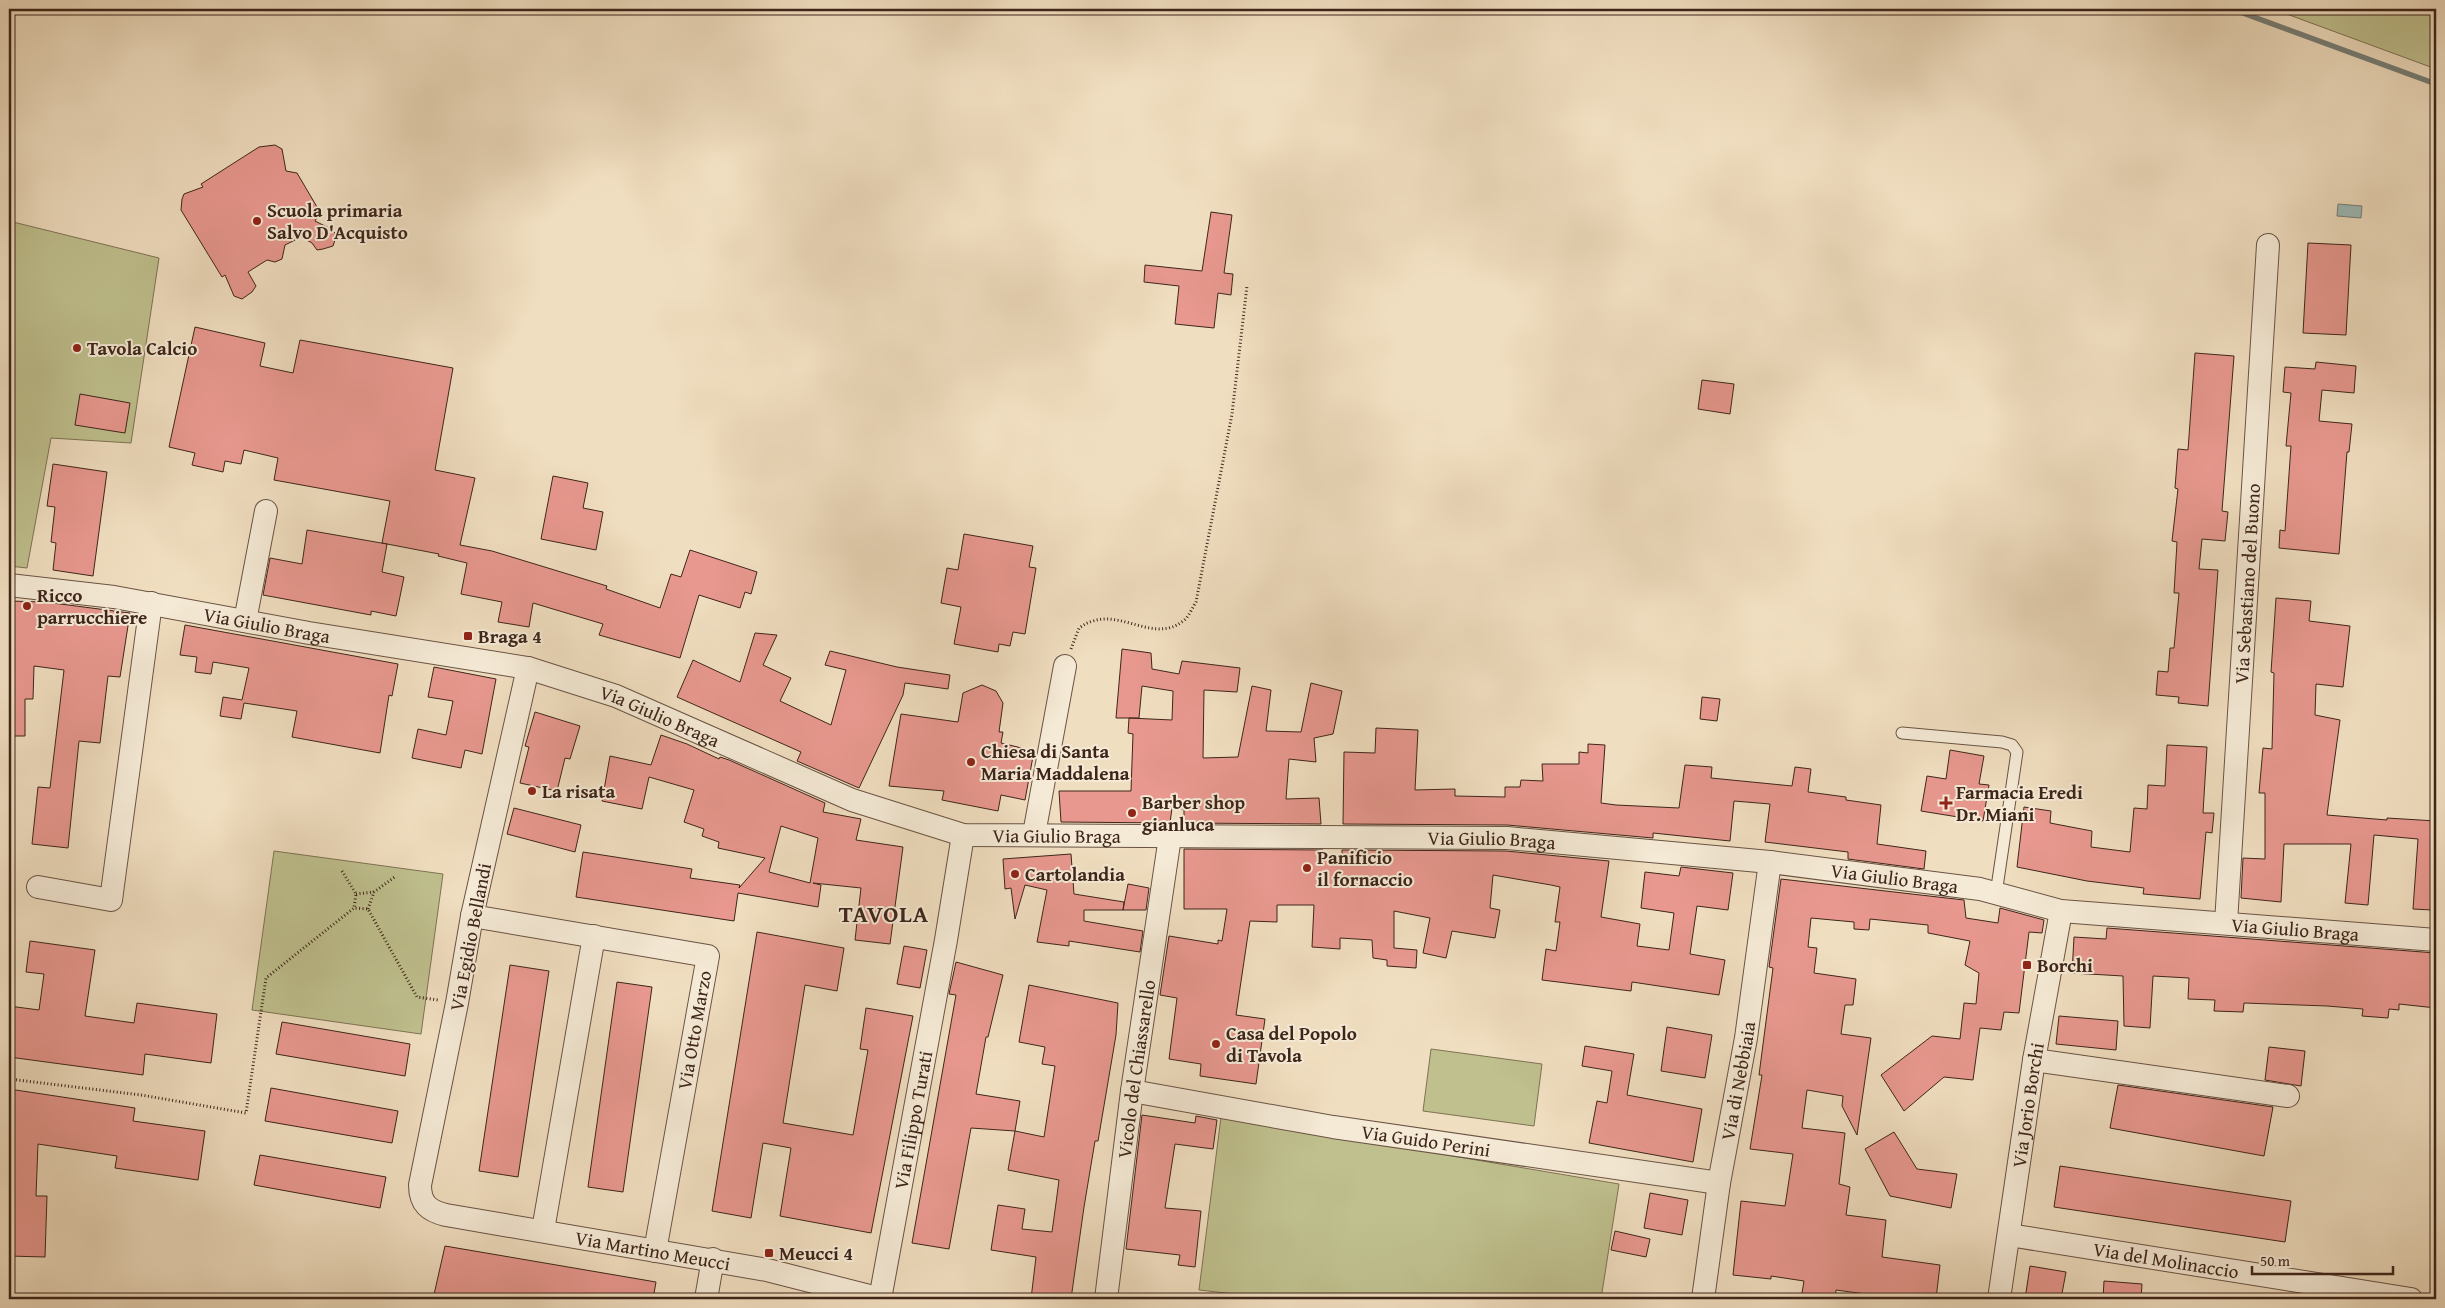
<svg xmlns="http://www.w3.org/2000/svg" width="2445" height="1308" font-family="'Gentium Book Plus',serif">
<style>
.green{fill:#bfc08e;stroke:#7e7254}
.water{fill:#9cbbb9;stroke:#767f79}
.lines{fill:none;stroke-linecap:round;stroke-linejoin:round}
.stream{stroke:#767f79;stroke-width:5.5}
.building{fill:#e8988f;stroke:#3e251a;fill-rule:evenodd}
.service-casing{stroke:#6a5344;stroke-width:13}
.minor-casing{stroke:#6a5344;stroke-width:24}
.path{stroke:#3e251a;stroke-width:3;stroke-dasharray:1 2.5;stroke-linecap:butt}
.service{stroke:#f5ead6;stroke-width:11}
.minor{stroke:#f5ead6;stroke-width:22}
.poi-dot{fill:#8f2418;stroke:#f5ead6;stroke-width:2}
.labels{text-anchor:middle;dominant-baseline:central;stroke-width:4;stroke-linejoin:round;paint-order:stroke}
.poi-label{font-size:19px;font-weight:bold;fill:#3e251a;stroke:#f5ead6;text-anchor:start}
.street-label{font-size:19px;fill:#3e251a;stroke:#f5ead6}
.district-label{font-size:24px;font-weight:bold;letter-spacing:1px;fill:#3e251a;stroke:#f5ead6}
</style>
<rect width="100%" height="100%" fill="#f0dec0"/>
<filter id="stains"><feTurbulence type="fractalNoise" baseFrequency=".004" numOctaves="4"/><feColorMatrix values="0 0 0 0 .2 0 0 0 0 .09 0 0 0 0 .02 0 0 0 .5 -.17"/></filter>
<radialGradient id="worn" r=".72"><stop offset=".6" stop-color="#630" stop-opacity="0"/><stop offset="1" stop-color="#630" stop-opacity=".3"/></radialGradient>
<path class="green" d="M2273,9H2436V69Z
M9,221L159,258L131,443L51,438L27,568L9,566Z
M274,851L443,874L421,1034L252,1010Z
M1431,1049L1542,1064L1534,1126L1423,1111Z
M1221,1117L1619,1184L1601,1299H1244V1295L1199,1290Z"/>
<path class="water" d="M2338,204L2362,206L2361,218L2337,216Z"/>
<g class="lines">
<path class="stream" d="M2232,9L2436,84"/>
</g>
<path class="building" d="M275,145L282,149L286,171L297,173L320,212L315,221L331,229L335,233V240L333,246L323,249L317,250L312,243L301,237L285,245L282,259L275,262L267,260L248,272L256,286L252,292L242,299L234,296L225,275L222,277L181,210L182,199L184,194L203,187L201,184L259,147Z
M1211,212L1232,215L1224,273L1233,274L1231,295L1218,293L1214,328L1175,324L1179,286L1144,282L1145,265L1202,271Z
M2308,243L2351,245L2346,335L2303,333Z
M195,327L265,343L260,366L293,373L300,340L453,368L435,470L475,478L460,545L492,551L607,586L606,589L660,608L671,574L681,577L690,550L757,572L751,594L745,592L740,608L699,595L680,658L599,635L603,624L533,603L529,627L498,622L502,602L461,594L467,563L438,556L439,554L382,543L390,501L274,480L278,458L244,450L241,464L225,461L223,472L192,465L195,453L169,447Z
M2195,353L2234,356L2222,511L2228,512L2225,541L2202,539L2199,569L2218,570L2208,706L2178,703L2179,697L2156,695L2158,671L2168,672L2170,648H2174L2179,593H2174L2177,542L2172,541L2178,489L2175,488L2178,449L2188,450Z
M2316,362L2356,366L2354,393L2322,390L2319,421L2352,424L2349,452H2347L2339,554L2279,548L2280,530L2285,531L2291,446H2286L2291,393L2283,392L2285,367L2315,369Z
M1702,380L1734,384L1730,414L1698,409Z
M80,394L130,403L125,433L75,425Z
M53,464L107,472L93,576L53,570L56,543L51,542L55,507L47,506Z
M553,476L588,483L583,508L603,512L596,550L541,539Z
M307,530L387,544L382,572L404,577L396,616L371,611V615L263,595L270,558L302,564Z
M964,534L1033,546L1029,567L1036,568L1025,634L1013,632L1010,646L999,644L998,652L954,644L961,607L941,603L947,568L958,570Z
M2276,598L2311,601L2309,621L2350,626L2343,687L2316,684L2315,715L2340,720L2327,815L2387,820V818L2436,821V868L2432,910L2413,909L2418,839L2374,835L2368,905L2345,903L2351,844H2284L2281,902L2241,898L2243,858L2265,859V793H2259L2263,748L2272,749L2274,673L2271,672Z
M9,601L45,602L130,613L120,677L108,676L100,743L79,741L68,848L32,844L38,787L50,788L64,670L34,666L33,699H25V736H9Z
M185,625L398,664L392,696L389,695L380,753L292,737L297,711L244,703L241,719L220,716L223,697L242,700L249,668L213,662L211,674L195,672L197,657L180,655Z
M755,633L777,635L763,665L791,678L780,701L831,725L846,670L825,665L830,651L897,667L950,675L948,689L905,683L903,695L859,788L797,761L801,752L677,697L693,660L740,682Z
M1122,649L1151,653L1152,669L1179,674L1182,661L1240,668L1237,692L1204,690L1203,758L1238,757L1252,686L1271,690L1266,731L1301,732L1311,683L1342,691L1333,734L1314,738L1316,762L1289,759L1286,799L1319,798L1321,824L1184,823V809L1172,808L1170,823L1061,822L1059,791H1131L1133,734L1128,733L1129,718L1172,720L1173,691L1142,686L1139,718H1116Z
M434,667L496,679L482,754L465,750L461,768L412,758L418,729L446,735L453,701L428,697Z
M982,685L996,691L1003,703L999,732H1003L1001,743L1034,751L1025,800L1001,795L998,811L942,800L944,791L889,786L901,714L958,722L963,693Z
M1702,697L1720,699L1717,721L1700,719Z
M535,712L580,726L570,759L565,758L557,791L520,783L529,747L525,746Z
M1376,728L1418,730L1415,790L1455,789V796L1505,797V787H1520L1521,780L1543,781L1542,764H1579V752L1588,753V744L1605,745L1601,803L1616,805L1679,808L1685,765L1712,767L1711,778L1792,786L1795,767L1811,769L1808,792L1846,797V800L1881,805L1877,844L1926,851L1924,869L1848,859V852L1765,842L1770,804L1734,801L1730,841L1653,833V838L1507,825L1343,824L1344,752L1375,753Z
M661,735L687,744L719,759L720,757L729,760L825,803L823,812L861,819L856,840L903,847L890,944L855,940L861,888L813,883L821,885L818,907L738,893L734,921L576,897L583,852L692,869L690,878L740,885L739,888L765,858L718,848L719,842L702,836L704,829L684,822L694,790L649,777L642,809L602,801L610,756L651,765ZM781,826L818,838L810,883L769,872Z
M2167,745L2207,747L2203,813H2214L2212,833L2206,832L2200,899L2143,894L2144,888L2087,881L2017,867L2024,807L2051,811L2050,823L2092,831L2091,847L2130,852L2134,808L2147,809L2148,785L2165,786Z
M1950,750L1984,756L1979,784L1989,785L1983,821L1921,811L1927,776L1946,779Z
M514,808L581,825L575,852L507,834Z
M1184,849L1323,850L1324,859L1342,858V850L1506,851L1609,861L1601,917L1640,924L1637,946L1669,950L1674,913L1641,908L1645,872L1679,876L1681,867L1733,873L1728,910L1697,906L1690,954L1725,960L1719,995L1632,982L1631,991L1542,980L1546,949L1556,951L1560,922H1555L1560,887L1551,885L1493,875L1490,908L1500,910L1495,938L1452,931L1446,958L1423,953L1430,918L1394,911V948L1417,950L1416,968L1387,966V960L1373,958L1372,940L1340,938V949L1312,947L1314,905H1277V922L1250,921L1236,1015L1265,1019L1256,1084L1200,1076L1201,1064L1169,1059L1177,998L1160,995L1169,936L1218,944V940L1222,941L1227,909H1184Z
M1071,854L1074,894L1124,902L1123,910H1084V921L1143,931L1140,952L1069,941V946L1037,942L1047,890L1025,885L1015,919L1011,888L1005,889L1003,859Z
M1781,879L1964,900L1966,918L1998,923L2000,908L2044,920L2042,933L2029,932L2019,1013L2004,1012L2001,1030L1980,1028L1973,1080L1944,1077L1904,1111L1881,1075L1932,1036L1960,1039L1964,1003L1976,1004L1979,973L1965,965L1970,941L1928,933V925L1870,919L1869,930L1854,929V922L1811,918L1808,947L1817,948L1814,973L1856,979L1853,1005H1845L1841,1034L1871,1038L1857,1135L1842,1106L1843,1096L1807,1090L1802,1128L1845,1133L1839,1184L1850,1187L1846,1215L1886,1220L1882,1257L1940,1265L1936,1299H1903L1836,1290L1835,1299H1801L1804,1281L1771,1276V1279L1733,1275L1741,1201L1785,1206L1793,1154L1750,1149L1762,1075H1759L1773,968L1769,967Z
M1128,884L1149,888L1146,910H1123Z
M2107,928L2436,953V1008L2399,1004V1010L2389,1009L2388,1018L2362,1016L2363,1009L2327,1006L2244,1003L2243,1012L2214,1011L2215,1000L2188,999L2189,978L2153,976L2150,1028L2124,1026L2123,976L2072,973L2074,937L2106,939Z
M757,932L844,948L837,991L805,985L783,1123L853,1135L868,1050L860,1049L866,1008L913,1016L871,1233L780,1216L791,1148L763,1143L751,1218L712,1211Z
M30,941L95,950L85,1016L134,1023L137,1003L217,1014L211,1063L145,1054L143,1075L9,1057V1006L39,1010L44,974L26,972Z
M904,946L927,950L920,988L897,984Z
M956,962L1003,975L988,1037H986L976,1094L1020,1101L1015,1131L971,1128L949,1249L912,1243L956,995L949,994Z
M510,965L549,971L518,1177L479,1171Z
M617,982L652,987L623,1192L588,1187Z
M1029,985L1118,1003L1116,1035L1098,1141H1095L1084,1207L1071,1299H1031L1036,1257L991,1250L998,1205L1025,1209L1022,1229L1052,1232L1056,1203L1059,1180L1008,1170L1015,1131L1044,1137L1055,1066L1042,1064L1045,1047L1019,1042Z
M2059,1016L2118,1021L2116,1050L2056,1044Z
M282,1022L410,1044L405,1076L276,1054Z
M1667,1027L1712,1035L1705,1078L1661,1071Z
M1585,1046L1634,1054L1627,1095L1702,1109L1693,1162L1589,1143L1597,1101L1607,1103L1612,1071L1582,1066Z
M2269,1047L2305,1051L2301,1086L2265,1080Z
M2118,1085L2273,1107L2264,1156L2110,1128Z
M271,1088L398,1111L392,1143L265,1121Z
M9,1089L135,1108L133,1121L205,1131L198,1180L115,1168L117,1156L38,1144L36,1196H47L45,1257L9,1256Z
M1142,1115L1195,1123L1196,1116L1217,1120L1213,1149L1175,1144L1165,1208L1201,1211L1195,1267L1178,1265L1180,1255L1126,1249Z
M1894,1132L1917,1169L1957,1174L1951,1208L1890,1196L1865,1149Z
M260,1155L386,1177L380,1208L254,1185Z
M2060,1166L2291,1201L2285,1242L2054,1207Z
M1650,1193L1688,1200L1682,1235L1644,1228Z
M1615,1231L1650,1239L1646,1257L1611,1250Z
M445,1246L656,1282L653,1299H433Z
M2030,1266L2066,1272L2061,1299H2025Z
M2104,1281L2142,1284L2141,1299H2103Z"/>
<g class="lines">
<defs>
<path id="service" d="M1902,733L2002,742L2012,745L2017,752L1996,894"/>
<g id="minor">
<path id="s1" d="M9,585L114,597L309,633L528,668L616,696L852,800L963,835L1507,838L1770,862L1980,889L2061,911L2436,940"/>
<path d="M245,621L266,511"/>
<path id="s2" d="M528,668L472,916L457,1003L420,1185C420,1204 429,1211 446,1215L767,1270L881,1299"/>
<path d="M1034,834L1065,666"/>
<path d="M38,887L111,900L151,603"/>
<path d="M472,916L708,956L655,1251"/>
<path id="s3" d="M2226,923L2268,245"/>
<path d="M2034,1060L2288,1096"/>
<path id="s4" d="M1132,1091L1333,1127L1719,1183"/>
<path d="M543,1230L594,936"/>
<path id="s5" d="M2009,1235L2411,1299"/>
<path d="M706,1299L713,1259"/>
<path id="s6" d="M880,1299L946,940L963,835"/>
<path id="s7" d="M1106,1299L1132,1091L1170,837"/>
<path id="s8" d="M1703,1299L1719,1183L1746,1038L1770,862"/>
<path id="s9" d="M1999,1299L2034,1060L2061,911"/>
</g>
</defs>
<use href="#service" class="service-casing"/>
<use href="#minor" class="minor-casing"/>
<path class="path" d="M1071,649L1079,628C1084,625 1088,622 1093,621C1123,611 1155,643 1183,621C1189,617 1192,608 1196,602L1232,414L1247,286
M342,871L356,894L354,908
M356,894L374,892
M368,909L374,892L396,876
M9,1079L141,1095L246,1113L266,978L354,908L368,909L417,997L438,1000"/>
<use href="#service" class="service"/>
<use href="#minor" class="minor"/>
</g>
<g class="poi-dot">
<circle cx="257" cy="221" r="5"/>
<circle cx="77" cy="348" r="5"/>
<circle cx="27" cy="606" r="5"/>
<rect x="463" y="631" width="10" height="10" rx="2.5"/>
<circle cx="971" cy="762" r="5"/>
<circle cx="532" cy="791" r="5"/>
<path d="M1943.5 795.5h5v5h5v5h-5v5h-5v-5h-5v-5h5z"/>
<circle cx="1132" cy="813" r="5"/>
<circle cx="1307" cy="868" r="5"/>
<circle cx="1015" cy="874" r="5"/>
<rect x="2022" y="960" width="10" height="10" rx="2.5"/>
<circle cx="1216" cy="1044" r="5"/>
<rect x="764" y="1248" width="10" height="10" rx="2.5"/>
</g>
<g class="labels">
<g class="poi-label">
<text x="267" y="210">Scuola primaria<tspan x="267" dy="22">Salvo D'Acquisto</tspan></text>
<text x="87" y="348">Tavola Calcio</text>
<text x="37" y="595">Ricco<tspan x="37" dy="22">parrucchiere</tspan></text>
<text x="478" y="636">Braga 4</text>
<text x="981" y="751">Chiesa di Santa<tspan x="981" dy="22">Maria Maddalena</tspan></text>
<text x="542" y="791">La risata</text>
<text x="1956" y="792">Farmacia Eredi<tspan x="1956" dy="22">Dr. Miani</tspan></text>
<text x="1142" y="802">Barber shop<tspan x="1142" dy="22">gianluca</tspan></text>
<text x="1317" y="857">Panificio<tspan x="1317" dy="22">il fornaccio</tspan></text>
<text x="1025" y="874">Cartolandia</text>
<text x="2037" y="965">Borchi</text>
<text x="1226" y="1033">Casa del Popolo<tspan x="1226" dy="22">di Tavola</tspan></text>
<text x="779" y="1253">Meucci 4</text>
</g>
<g class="street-label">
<text stroke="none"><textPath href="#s3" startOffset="340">Via Sebastiano del Buono</textPath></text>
<text stroke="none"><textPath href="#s1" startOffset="261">Via Giulio Braga</textPath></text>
<text stroke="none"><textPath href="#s1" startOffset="666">Via Giulio Braga</textPath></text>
<text stroke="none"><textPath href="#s1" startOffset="1086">Via Giulio Braga</textPath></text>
<text stroke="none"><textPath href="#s1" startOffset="1521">Via Giulio Braga</textPath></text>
<text stroke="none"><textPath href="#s1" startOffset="1926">Via Giulio Braga</textPath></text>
<text stroke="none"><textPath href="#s1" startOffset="2331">Via Giulio Braga</textPath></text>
<text transform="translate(470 937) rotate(-79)">Via Egidio Bellandi</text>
<text transform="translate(694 1030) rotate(-80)">Via Otto Marzo</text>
<text stroke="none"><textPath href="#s7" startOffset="232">Vicolo del Chiassarello</textPath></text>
<text stroke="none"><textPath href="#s8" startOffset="221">Via di Nebbiaia</textPath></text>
<text stroke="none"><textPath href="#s9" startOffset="196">Via Jorio Borchi</textPath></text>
<text stroke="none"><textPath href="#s6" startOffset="182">Via Filippo Turati</textPath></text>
<text stroke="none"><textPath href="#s4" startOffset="298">Via Guido Perini</textPath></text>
<text stroke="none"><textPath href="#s2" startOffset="782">Via Martino Meucci</textPath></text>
<text stroke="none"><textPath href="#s5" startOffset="159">Via del Molinaccio</textPath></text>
</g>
<g class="district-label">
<text x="884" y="913">TAVOLA</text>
</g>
</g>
<rect width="2445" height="1308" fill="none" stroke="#f0dec0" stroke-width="30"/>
<rect x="10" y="10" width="2425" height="1288" fill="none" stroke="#3e251a" stroke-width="2.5"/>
<rect x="15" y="15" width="2415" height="1278" fill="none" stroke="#3e251a"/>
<path d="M2252 1266v8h141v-8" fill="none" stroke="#3e251a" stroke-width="2.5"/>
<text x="2260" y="1266" font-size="15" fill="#3e251a" stroke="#f5ead6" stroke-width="4" paint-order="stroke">50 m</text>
<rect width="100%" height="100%" filter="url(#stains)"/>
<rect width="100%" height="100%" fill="url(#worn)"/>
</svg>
